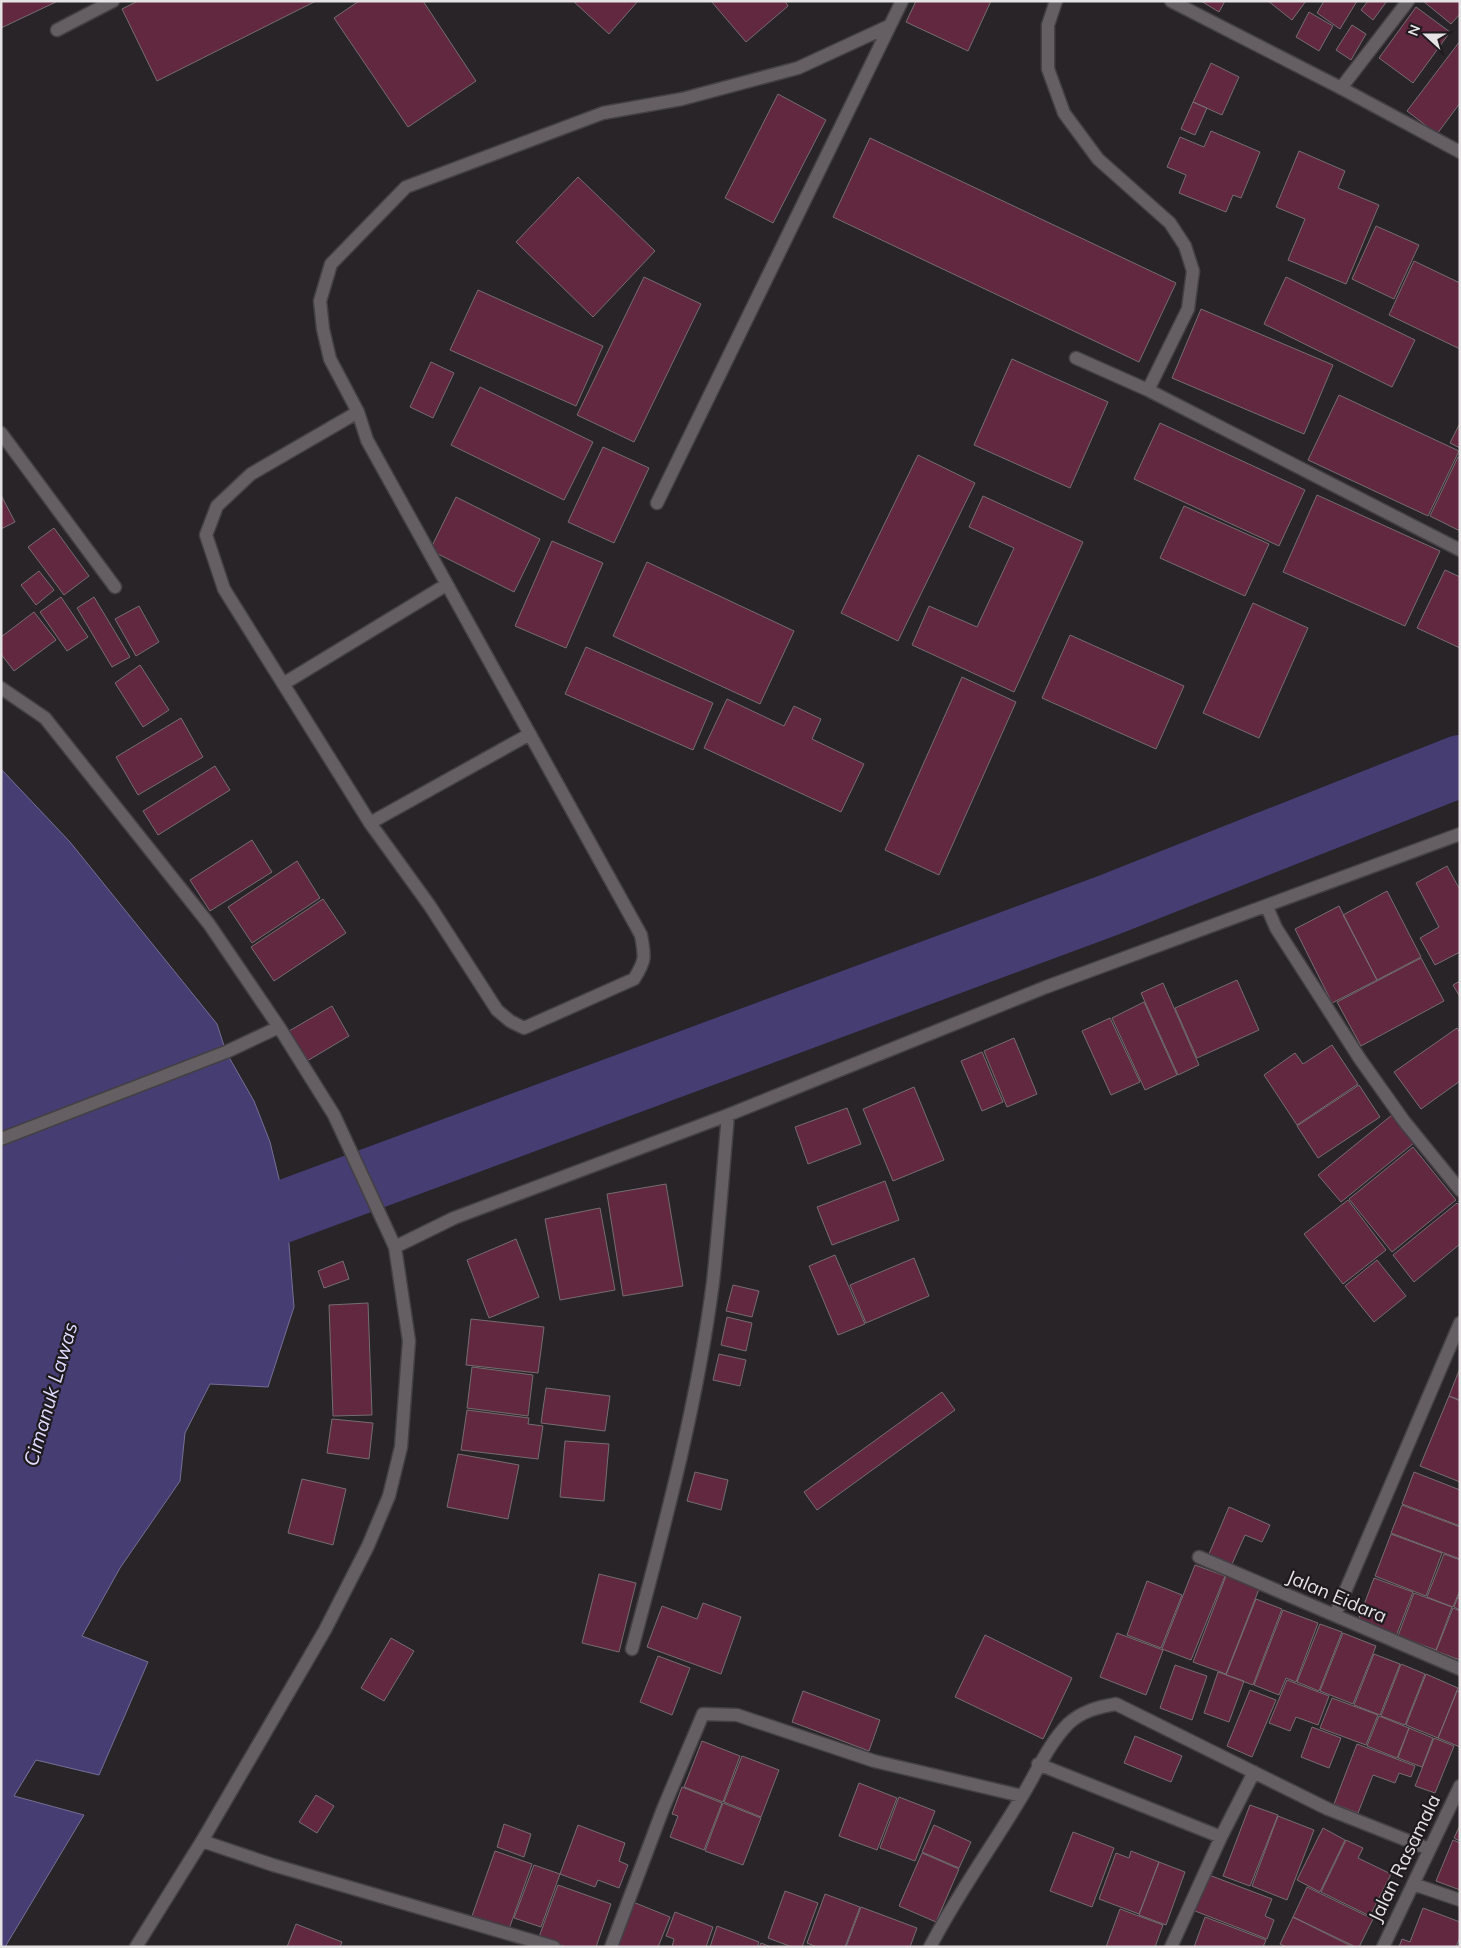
<svg xmlns="http://www.w3.org/2000/svg" width="1461" height="1948" font-family="Mulish,sans-serif">
<style>
.water{fill:#463d73;stroke:#766f95}
.lines{fill:none;stroke-linecap:round;stroke-linejoin:round}
.river{stroke:#463d73;stroke-width:62}
.building{fill:#612840;stroke:#756d6f}
.lane-casing{stroke:#444043;stroke-width:15}
.street-casing{stroke:#444043;stroke-width:15}
.secondary-casing{stroke:#444043;stroke-width:15}
.lane{stroke:#655f64;stroke-width:12}
.street{stroke:#655f64;stroke-width:12}
.secondary{stroke:#655f64;stroke-width:12}
.labels{text-anchor:middle;dominant-baseline:central;stroke-width:4.5;stroke-linejoin:round;paint-order:stroke}
.street-label{font-size:19px;fill:#e6e3e5;stroke:#1f1a1e}
.water-label{font-size:20px;font-style:italic;fill:#dfdcff;stroke:#1f1a1e}
</style>
<rect width="100%" height="100%" fill="#292428"/>
<path class="water" d="M1,769L70,842L217,1024L226,1052L254,1101L270,1142L280,1183L289,1244L294,1307L268,1387L210,1384L185,1433L180,1481L120,1568L82,1636L148,1662L99,1775L36,1760L14,1796L84,1815L5,1947H1Z"/>
<g class="lines">
<path class="river" d="M204,1241L1109,905L1460,766"/>
</g>
<path class="building" d="M1,1H58L1,28Z
M138,1H316L157,81L122,9Z
M359,1H423L476,81L408,127L334,18Z
M573,1H638L609,34Z
M711,1H785L788,6L746,42Z
M916,1H991L968,51L906,22Z
M1201,1H1225L1219,12Z
M1268,1H1306L1292,20Z
M1324,1H1357L1340,29L1317,13Z
M1368,1H1387L1373,20L1361,10Z
M1423,1H1460V14L1451,24Z
M1416,7L1450,32L1413,83L1379,58Z
M1309,12L1333,26L1319,51L1296,37Z
M1352,25L1366,34L1351,60L1336,50Z
M1460,41V103L1437,134L1407,111Z
M1211,63L1239,77L1222,115L1193,102Z
M778,94L826,120L773,223L725,198Z
M1193,102L1207,108L1195,135L1181,129Z
M1211,131L1260,152L1241,198L1233,195L1226,212L1179,193L1186,175L1167,167L1180,137L1204,147Z
M870,138L1176,283L1139,362L833,217Z
M1299,151L1345,171L1338,188L1379,205L1346,284L1288,260L1305,219L1276,207Z
M578,177L655,251L593,317L516,242Z
M1376,226L1419,245L1394,299L1352,279Z
M1414,261L1460,283V349L1389,315Z
M644,277L701,304L634,442L577,415Z
M1286,277L1415,340L1392,387L1264,324Z
M478,290L603,346L576,406L450,350Z
M1201,309L1333,365L1304,434L1172,378Z
M1012,359L1108,402L1070,488L974,445Z
M431,362L454,373L433,418L410,407Z
M480,387L593,442L564,500L451,445Z
M1339,395L1459,451L1428,516L1308,460Z
M1160,423L1305,490L1279,546L1134,479Z
M1460,423V448L1450,443Z
M603,447L649,468L614,543L568,522Z
M918,455L975,483L898,641L841,613Z
M1458,457L1460,458V531L1430,516Z
M1,495L15,522L1,529Z
M1317,495L1440,551L1405,626L1283,572Z
M983,496L1083,542L1014,692L912,645L929,606L977,627L1014,548L969,527Z
M456,497L540,539L514,592L430,550Z
M1184,506L1269,544L1245,596L1160,558Z
M54,528L89,576L64,595L28,547Z
M552,541L603,563L566,648L515,626Z
M647,562L794,631L760,704L613,636Z
M1445,570L1460,577V648L1417,628Z
M39,571L54,590L36,605L21,585Z
M61,597L88,637L67,651L40,612Z
M94,597L130,657L112,667L77,608Z
M1253,603L1308,628L1259,738L1203,713Z
M139,606L159,642L136,656L115,619Z
M34,612L56,640L14,671L1,654V637Z
M1070,635L1184,686L1156,749L1042,698Z
M586,647L713,703L693,750L565,694Z
M140,665L169,710L143,727L115,683Z
M962,677L1016,702L939,875L885,850Z
M727,699L784,726L794,706L821,719L812,739L864,764L841,812L704,748Z
M181,718L203,757L138,795L116,757Z
M215,766L230,790L158,835L143,811Z
M252,840L272,872L210,911L190,880Z
M297,861L320,898L252,943L228,907Z
M1447,866L1460,890V952L1435,965L1420,938L1439,927L1416,883Z
M1387,891L1421,957L1377,980L1343,915Z
M323,899L346,933L274,981L251,947Z
M1339,906L1377,980L1332,1003L1295,929Z
M1421,958L1444,1001L1361,1046L1337,1002Z
M1237,980L1259,1030L1197,1058L1175,1008Z
M1460,981V997L1453,985Z
M1163,983L1199,1065L1178,1075L1141,993Z
M1144,1002L1177,1075L1145,1090L1112,1018Z
M332,1006L349,1036L307,1061L289,1031Z
M1110,1018L1140,1082L1111,1095L1082,1031Z
M1457,1028L1460,1033V1081L1421,1109L1394,1072Z
M1014,1038L1037,1094L1007,1107L984,1051Z
M1332,1045L1358,1084L1297,1125L1264,1075L1295,1053L1303,1064Z
M982,1052L1003,1102L982,1111L961,1061Z
M1359,1085L1380,1117L1318,1158L1297,1126Z
M914,1087L944,1160L893,1181L863,1109Z
M847,1108L861,1144L808,1164L795,1127Z
M1392,1115L1414,1143L1341,1202L1318,1175Z
M1413,1147L1456,1200L1392,1252L1349,1199Z
M885,1181L899,1220L832,1245L817,1207Z
M666,1184L683,1286L623,1296L607,1194Z
M1348,1200L1386,1250L1343,1284L1304,1234Z
M1457,1203L1460,1206V1244L1414,1282L1393,1255Z
M600,1208L615,1290L560,1300L545,1219Z
M516,1239L539,1297L489,1318L467,1260Z
M835,1255L865,1324L838,1335L809,1266Z
M914,1258L929,1296L866,1323L850,1285Z
M1377,1260L1406,1296L1374,1322L1345,1286Z
M343,1261L349,1279L324,1288L318,1271Z
M733,1285L759,1291L752,1317L726,1311Z
M368,1303L372,1415L333,1416L329,1305Z
M727,1317L752,1323L746,1351L721,1345Z
M471,1319L544,1327L538,1373L466,1365Z
M719,1354L746,1360L740,1386L713,1380Z
M472,1367L533,1375L528,1416L467,1408Z
M1460,1368V1400L1449,1396Z
M546,1388L610,1396L605,1431L541,1423Z
M942,1392L955,1410L817,1510L804,1492Z
M1449,1396L1460,1401V1482L1420,1466Z
M467,1410L529,1418L528,1424L543,1426L538,1459L461,1450Z
M332,1419L373,1423L369,1459L327,1453Z
M565,1441L609,1444L604,1501L560,1497Z
M458,1454L519,1465L508,1519L447,1507Z
M695,1472L728,1480L721,1510L687,1501Z
M1414,1472L1460,1490V1526L1402,1504Z
M302,1479L346,1489L333,1545L288,1533Z
M1402,1505L1460,1527V1559L1391,1533Z
M1229,1507L1270,1525L1262,1542L1245,1535L1232,1564L1209,1554Z
M1391,1534L1442,1553L1426,1596L1375,1576Z
M1444,1554L1460,1560V1590L1453,1607L1427,1597Z
M1195,1565L1225,1576L1191,1660L1162,1649Z
M599,1574L636,1583L619,1652L582,1643Z
M1226,1576L1259,1589L1226,1674L1193,1662Z
M1374,1578L1413,1592L1396,1636L1358,1621Z
M1147,1581L1182,1595L1161,1648L1127,1635Z
M1460,1592V1610L1454,1607Z
M1414,1593L1452,1607L1436,1650L1398,1636Z
M1256,1599L1282,1609L1253,1685L1226,1675Z
M703,1603L741,1617L721,1674L647,1647L662,1606L697,1619Z
M1453,1608L1460,1611V1660L1436,1651Z
M1283,1610L1318,1623L1296,1682L1286,1678L1279,1695L1254,1685Z
M1320,1624L1342,1632L1319,1691L1297,1682Z
M1117,1633L1163,1650L1146,1695L1100,1677Z
M1343,1633L1376,1646L1353,1704L1320,1691Z
M985,1635L1072,1678L1043,1739L955,1697Z
M391,1638L414,1651L384,1701L361,1688Z
M1374,1654L1400,1664L1380,1715L1354,1705Z
M658,1656L690,1668L672,1715L640,1702Z
M1401,1664L1425,1674L1405,1725L1381,1716Z
M1175,1665L1207,1676L1192,1720L1160,1708Z
M1218,1672L1244,1681L1229,1722L1204,1713Z
M1426,1674L1458,1688L1438,1738L1406,1725Z
M1287,1680L1329,1696L1318,1725L1296,1717L1290,1731L1269,1723Z
M1250,1690L1276,1700L1252,1757L1227,1746Z
M803,1691L880,1720L869,1751L792,1722Z
M1457,1691L1460,1692V1747L1438,1738Z
M1332,1698L1378,1715L1366,1745L1320,1728Z
M1379,1716L1409,1728L1397,1758L1367,1746Z
M1312,1727L1341,1738L1329,1768L1301,1757Z
M1409,1728L1433,1738L1422,1767L1398,1758Z
M1135,1736L1182,1756L1171,1782L1124,1763Z
M1434,1738L1454,1746L1435,1793L1415,1786Z
M702,1741L740,1756L723,1802L684,1787Z
M1357,1744L1415,1766L1411,1777L1399,1773L1395,1783L1373,1775L1358,1813L1334,1804Z
M742,1756L779,1770L761,1817L724,1802Z
M859,1783L897,1798L877,1850L839,1836Z
M682,1787L722,1803L704,1850L670,1837L678,1816L672,1814Z
M316,1795L334,1806L317,1833L299,1822Z
M899,1797L935,1811L915,1861L880,1848Z
M723,1803L761,1818L743,1865L705,1851Z
M1250,1805L1278,1815L1250,1886L1223,1876Z
M1278,1816L1314,1830L1287,1900L1252,1886Z
M504,1824L531,1834L524,1857L497,1847Z
M578,1825L625,1843L619,1861L628,1865L619,1888L598,1880L595,1887L560,1874Z
M934,1825L971,1842L959,1868L922,1852Z
M1460,1825V1841L1454,1838Z
M1323,1828L1345,1840L1320,1892L1297,1880Z
M1073,1832L1114,1848L1092,1907L1050,1891Z
M1346,1840L1363,1848L1358,1858L1391,1874L1370,1916L1321,1892Z
M1453,1840L1460,1843V1890L1436,1881Z
M495,1851L532,1864L509,1929L472,1916Z
M1131,1851L1159,1862L1139,1914L1099,1899L1116,1853L1129,1858Z
M922,1853L959,1869L936,1922L899,1906Z
M1159,1862L1185,1872L1166,1925L1139,1915Z
M534,1865L560,1874L541,1927L514,1918Z
M1209,1875L1272,1899L1265,1916L1274,1920L1267,1939L1195,1911Z
M558,1885L611,1904L596,1947H566L539,1937Z
M1307,1887L1373,1919L1359,1947H1356L1293,1917Z
M785,1891L818,1903L802,1947H792L768,1938Z
M825,1894L860,1907L845,1947H817L807,1943Z
M633,1902L670,1917L658,1947H616Z
M861,1907L917,1928L910,1947H846Z
M1423,1908L1460,1922V1937L1456,1947H1399L1402,1939L1410,1942Z
M1120,1909L1163,1925L1155,1947H1106Z
M675,1912L713,1927L706,1947H672L674,1939L666,1936Z
M1205,1917L1266,1940L1263,1947H1194Z
M1293,1917L1353,1947H1286L1280,1944Z
M296,1924L342,1942L340,1947H287Z
M717,1926L759,1942L757,1947H710Z
M761,1943L771,1947H759Z"/>
<g class="lines">
<defs>
<path id="lane" d="M57,30L113,1"/>
<path id="street" d="M1056,1L1048,25V69L1064,113L1098,159L1170,223L1185,246L1193,271L1188,309L1148,390
M1341,88L1408,1
M1076,358L1148,390L1460,550
M358,412L251,474L217,506L206,535L224,589L370,823L430,906L497,1010L510,1021L524,1028L634,979C646,960 645,957 641,935L367,440L358,412L330,359L323,329L320,301L331,264L406,187L603,113L682,99L798,68L889,26
M1,433L115,587
M657,503L902,1
M283,684L446,585
M1,688L45,718L209,924L279,1027
M370,823L530,734
M1267,907L1276,928L1360,1059L1404,1121L1460,1190
M1,1139L226,1052L279,1027L334,1115L395,1247
M1199,1557L1460,1669
M1335,1615L1460,1323
M632,1649C664,1528 697,1406 713,1282C719,1227 723,1171 728,1115
M1038,1764L1221,1837
M202,1841L273,1865L554,1947
M1413,1884L1460,1900
M136,1947L202,1841L325,1630L368,1546L389,1496L401,1447L409,1341L395,1247L454,1218L728,1115L1046,987L1460,834
M611,1947L663,1809L703,1714L737,1715L874,1761L1022,1796
M930,1947C957,1895 991,1848 1021,1798C1037,1772 1047,1746 1068,1724C1082,1711 1098,1707 1116,1704L1328,1809L1429,1849
M1171,1947L1221,1837L1254,1772
M1383,1947L1460,1786"/>
<path id="secondary" d="M1171,1L1341,88L1460,152"/>
</defs>
<use href="#lane" class="lane-casing"/>
<use href="#street" class="street-casing"/>
<use href="#secondary" class="secondary-casing"/>
<use href="#lane" class="lane"/>
<use href="#street" class="street"/>
<use href="#secondary" class="secondary"/>
</g>
<g class="labels">
<g class="street-label">
<text transform="translate(1337 1596) rotate(23)">Jalan Eidara</text>
<text transform="translate(1404 1858) rotate(-64)">Jalan Rasamala</text>
</g>
<g class="water-label">
<text transform="translate(50 1394) rotate(-74)">Cimanuk Lawas</text>
</g>
</g>
<rect width="1461" height="1948" fill="none" stroke="#e6e3e5" stroke-width="5"/>
<g transform="translate(1426 35) rotate(291)" stroke="#1f1a1e" stroke-width="4" paint-order="stroke">
<path d="M0-4L9 19L0 12L-9 19Z" fill="#e6e3e5"/>
<text y="-8" font-size="14" font-weight="bold" text-anchor="middle" fill="#e6e3e5">N</text>
</g>
</svg>
